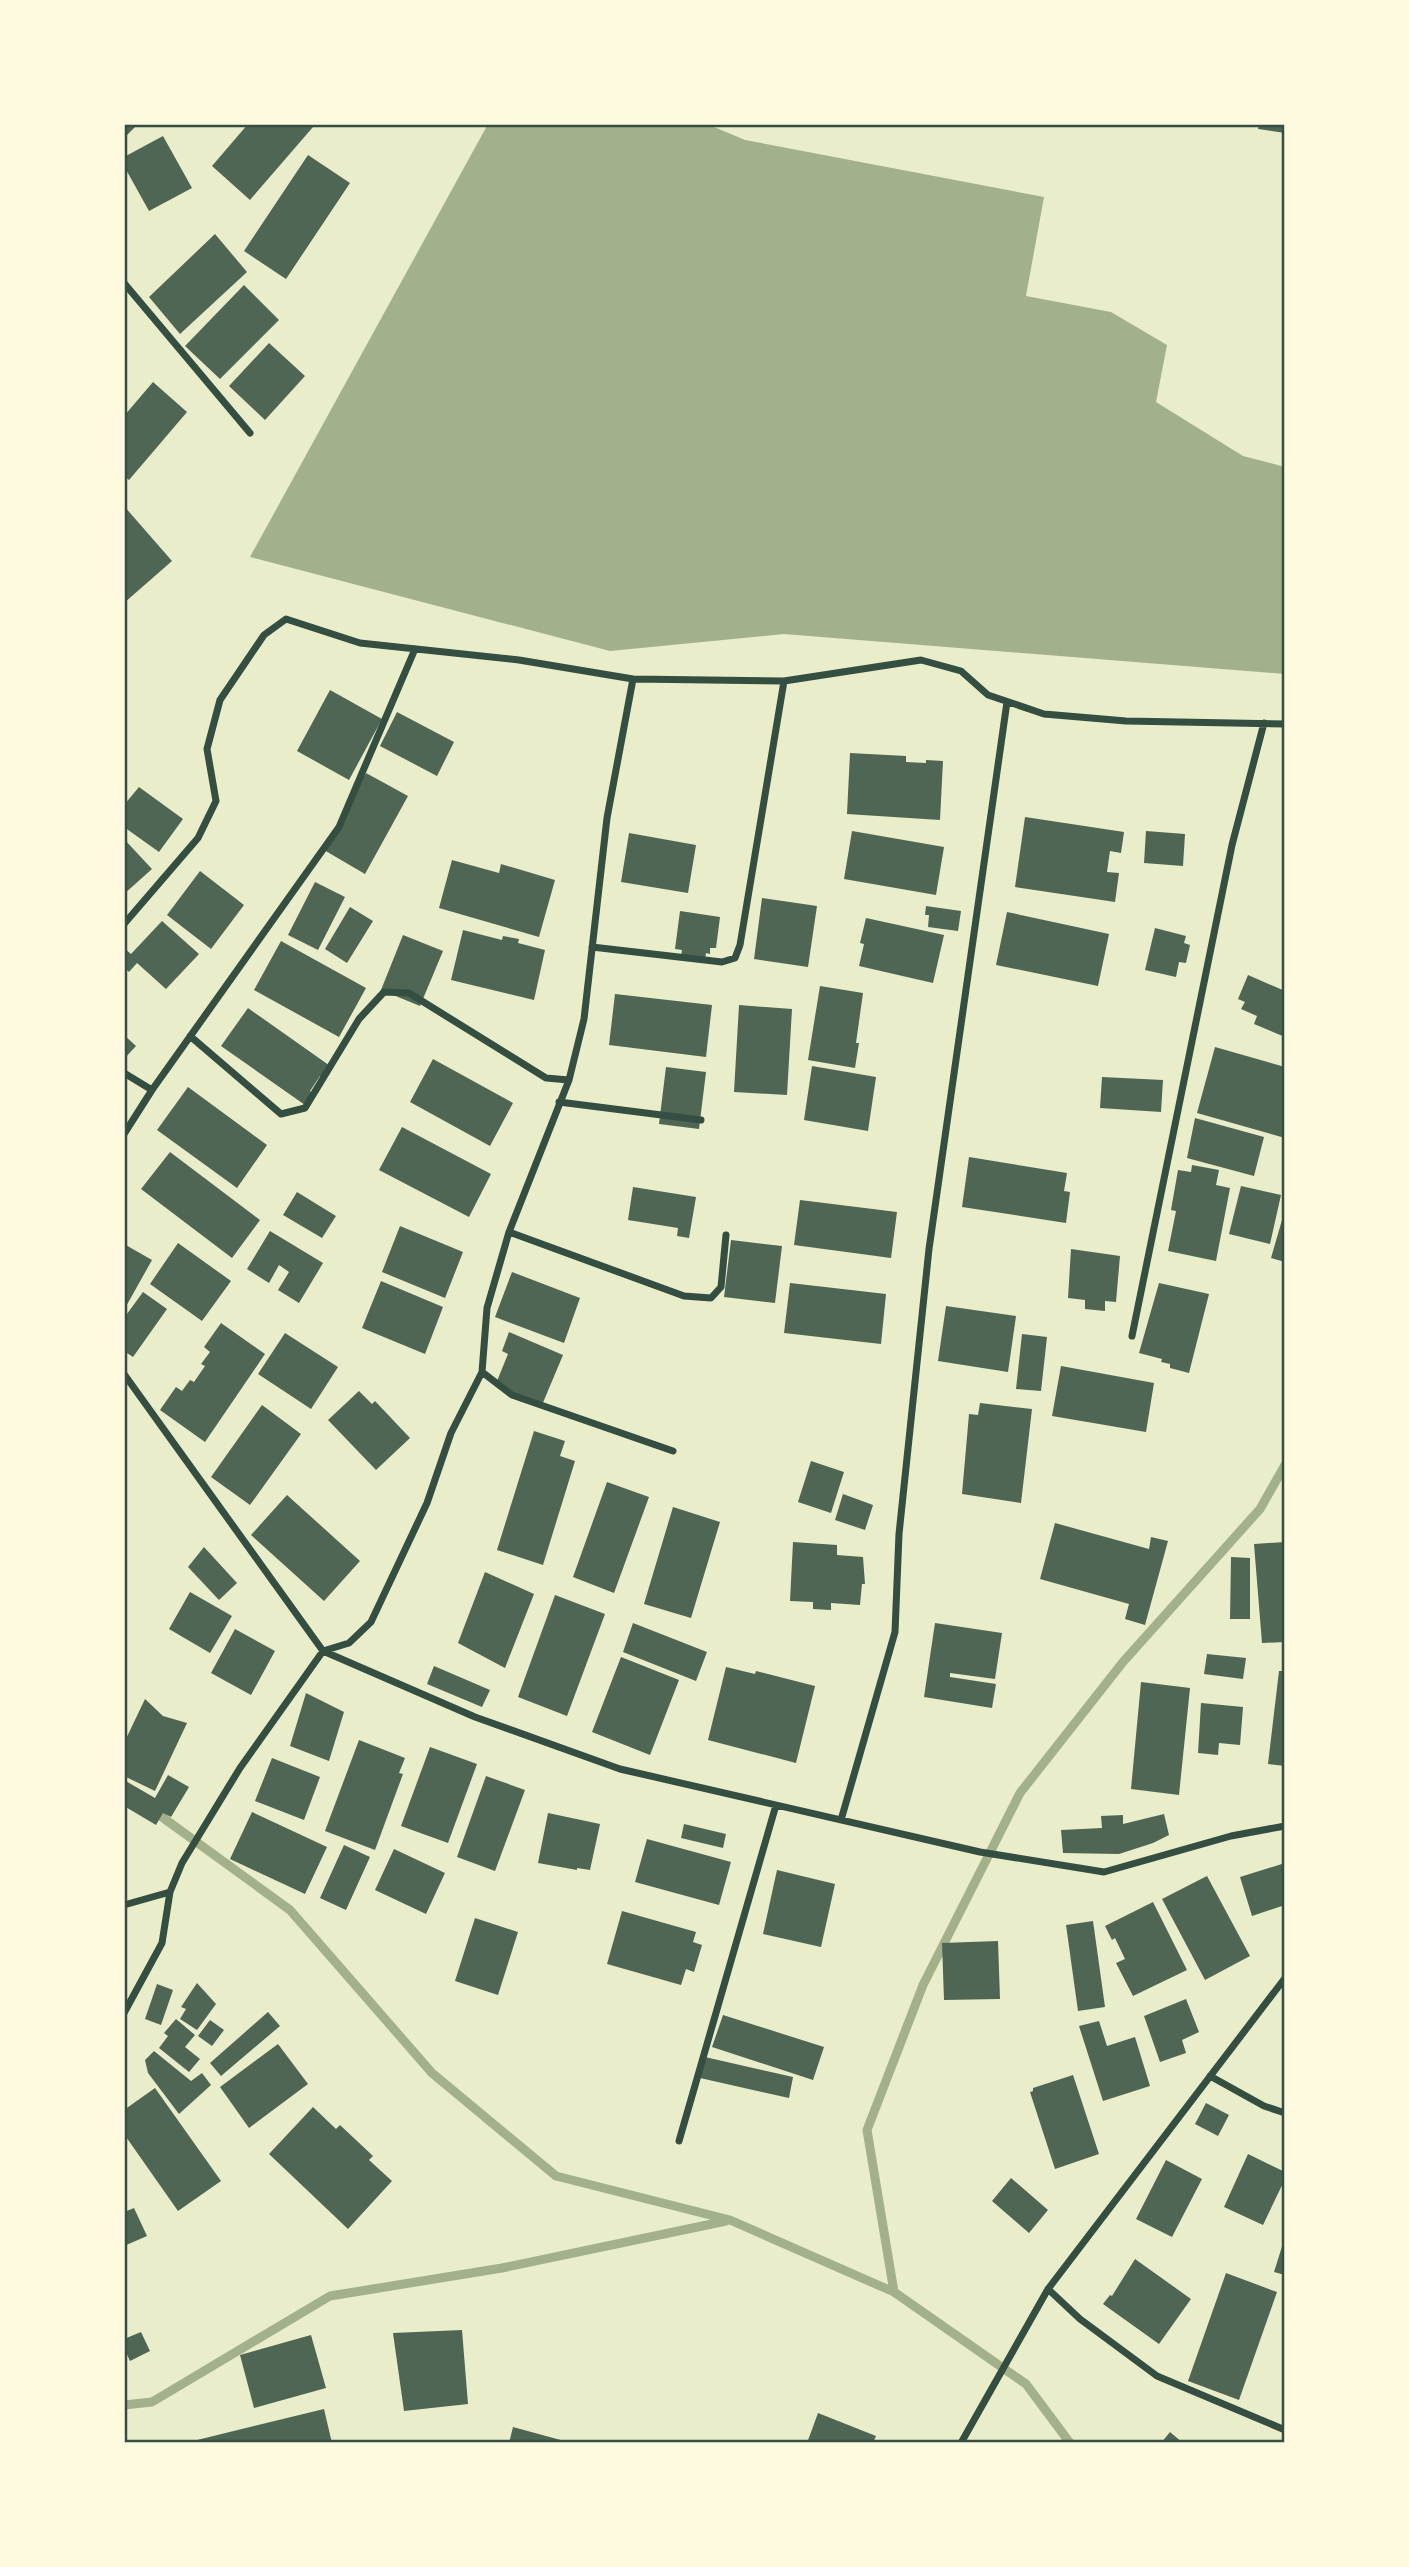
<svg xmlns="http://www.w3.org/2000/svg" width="1409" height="2567" font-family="Signika,sans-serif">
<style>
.water{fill:#a3b18a}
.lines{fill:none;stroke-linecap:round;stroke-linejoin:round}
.stream{stroke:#a3b18a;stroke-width:9}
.building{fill:#4f6655}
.minor{stroke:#344e41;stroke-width:7}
.neatline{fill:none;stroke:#344e41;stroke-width:2.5}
</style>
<rect width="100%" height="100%" fill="#e9edc9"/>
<path class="water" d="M488,124H707L745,140L1044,197L1026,296L1111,312L1167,345L1156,402L1243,456L1285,467V674L784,634L610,651L250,557Z"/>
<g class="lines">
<path class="stream" d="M151,1809L290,1910L432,2073L556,2176L730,2220L894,2292L1026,2384L1070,2443
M894,2292L867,2130L923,1985L1020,1793L1123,1662L1260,1509L1285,1465
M124,2405L152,2402L330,2296L502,2268L726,2221"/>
</g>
<path class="building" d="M124,124H138L124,138Z
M248,124H310L313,127L250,200L212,166Z
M1259,124H1285V133L1258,129Z
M163,136L192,188L149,211L124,166V157Z
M308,155L350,183L286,279L244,251Z
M215,234L247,272L180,334L149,297Z
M244,285L279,320L220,379L185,346Z
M269,343L305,376L265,420L229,386Z
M153,382L187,412L129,480L124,476V416Z
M124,506L172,561L124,603Z
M330,690L382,719L349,780L297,751Z
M397,712L454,742L437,776L380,746Z
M850,753L906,756V762L926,763V760L943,761L940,820L847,814Z
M366,773L408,796L365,874L324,850Z
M139,787L183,819L159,852L124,827V805Z
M1025,817L1124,832L1121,853L1110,851L1107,872L1119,873L1115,902L1015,887Z
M852,831L944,847L936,895L844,879Z
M1146,831L1185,834L1183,866L1144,863Z
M629,833L696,845L688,893L621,882Z
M124,839L152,869L124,894Z
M452,860L499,873L501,864L555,880L539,937L439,908Z
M200,871L244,905L211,949L167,915Z
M315,882L345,897L318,950L288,935Z
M762,898L817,906L808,967L754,959Z
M926,906L961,911L958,931L928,927L929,915H925Z
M350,907L373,921L347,963L325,949Z
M680,911L720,917L716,948H710V954L706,953L705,960L681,957L682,950L675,949Z
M1007,912L1109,934L1098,986L996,965Z
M866,918L944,935L933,983L859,966L864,944L860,943Z
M162,921L199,954L166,989L137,963L129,972L124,967V948L131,954Z
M1155,928L1186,936L1184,943L1190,945L1186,963L1179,962L1176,977L1145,970Z
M463,930L502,940L503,936L519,939L518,943L545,950L534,1000L451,980Z
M403,935L443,951L420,1006L381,990Z
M281,941L366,988L339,1037L254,990Z
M1248,975L1285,991V1037L1254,1024L1257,1016L1241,1009L1245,1002L1238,999Z
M820,986L863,993L856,1043H859L855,1068L808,1060Z
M615,994L712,1005L706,1057L609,1045Z
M739,1005L792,1009L787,1095L734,1092Z
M248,1008L333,1068L325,1079L320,1076L310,1091L313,1094L305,1105L221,1046Z
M124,1035L136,1046L124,1059Z
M1215,1047L1285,1067V1138L1197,1113Z
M433,1059L513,1103L490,1146L410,1102Z
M812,1066L876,1077L868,1131L804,1120Z
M666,1067L706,1072L699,1129L659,1124Z
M1102,1077L1163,1080L1161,1112L1100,1108Z
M188,1087L267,1145L237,1188L157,1130Z
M1195,1118L1264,1137L1254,1176L1187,1158Z
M402,1127L491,1174L469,1217L379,1170Z
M170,1152L260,1220L232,1258L141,1189Z
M969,1157L1067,1173L1064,1191L1070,1192L1066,1223L962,1207Z
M1192,1165L1219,1170L1216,1185L1230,1188L1216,1261L1168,1251L1176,1211L1171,1210L1178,1170L1191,1172Z
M1241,1186L1281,1195L1270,1244L1229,1234Z
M633,1187L696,1197L689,1238L677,1236L678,1228L628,1220Z
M297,1192L336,1216L322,1238L283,1215Z
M800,1200L897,1212L891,1258L794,1245Z
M1284,1213H1285V1262L1271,1258Z
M400,1226L463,1252L445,1298L382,1272Z
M270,1231L323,1263L299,1303L278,1290L289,1272L279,1265L269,1283L247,1269Z
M731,1240L782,1246L775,1303L724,1297Z
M178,1243L231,1281L202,1321L150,1284Z
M124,1244L152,1260L124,1310Z
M1071,1249L1120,1256L1116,1302L1105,1301V1311L1085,1309V1300L1068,1298Z
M512,1272L580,1298L564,1343L495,1317Z
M381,1281L443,1307L425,1354L362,1328Z
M790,1283L886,1294L881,1344L784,1333Z
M1159,1283L1209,1294L1189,1373L1170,1368V1364L1161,1362L1162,1359L1139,1353Z
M143,1292L167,1309L133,1357L124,1351V1318Z
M946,1306L1016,1316L1008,1372L938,1361Z
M221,1323L265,1354L205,1442L160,1410L176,1387L182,1391L190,1380L194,1382L205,1366L201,1364L210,1352L204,1347Z
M509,1332L563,1355L542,1405L495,1386L508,1354L502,1351Z
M285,1333L338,1367L311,1409L258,1374Z
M1022,1334L1047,1337L1041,1391L1016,1389Z
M1061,1366L1154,1383L1146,1432L1052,1416Z
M359,1391L372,1404L375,1401L410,1438L376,1470L328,1420Z
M980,1403L1032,1409L1021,1503L962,1494L969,1414L978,1415Z
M262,1405L301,1434L250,1505L211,1477Z
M534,1431L565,1441L560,1456L575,1461L543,1565L497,1550Z
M811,1461L844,1472L831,1513L798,1502Z
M607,1482L649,1497L614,1593L573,1577Z
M843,1494L873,1505L865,1530L835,1520Z
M287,1495L360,1561L324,1601L251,1535Z
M673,1507L720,1522L691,1618L644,1604Z
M1055,1523L1149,1549L1151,1537L1168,1541L1145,1625L1125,1619L1129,1604L1040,1579Z
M793,1542L837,1545V1555L863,1557L865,1584H862L860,1605L831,1603V1610L813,1609V1602L790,1601Z
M1285,1542V1642L1262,1643L1254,1544Z
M204,1547L237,1583L219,1600L188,1567Z
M1231,1557L1250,1558V1619H1230Z
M485,1572L534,1594L505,1668L458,1643Z
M190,1592L232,1616L210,1653L169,1629Z
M555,1595L605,1614L567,1716L518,1697Z
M633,1623L707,1652L696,1681L623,1652Z
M935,1623L1002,1633L995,1679L950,1673V1677L996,1684L992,1708L924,1697Z
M235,1629L275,1651L251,1695L211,1673Z
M1207,1654L1246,1658L1243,1679L1204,1674Z
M621,1657L679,1680L650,1755L592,1732Z
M434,1666L490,1690L482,1707L427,1684Z
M726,1667L755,1674L756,1671L815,1686L796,1763L708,1740Z
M1279,1671H1285V1766L1268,1764Z
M1141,1682L1190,1688L1179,1795L1131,1789Z
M306,1693L344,1712L329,1761L290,1746Z
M145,1699L163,1716L187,1723L155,1791L124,1776V1743Z
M1201,1703L1243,1707L1240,1745L1219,1743L1218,1755L1198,1753Z
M359,1740L405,1758L399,1773L403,1774L375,1850L325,1831Z
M430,1747L477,1764L448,1843L401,1826Z
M272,1758L320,1777L304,1820L255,1801Z
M168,1775L189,1787L171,1817L163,1813L156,1825L124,1806V1780L155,1798Z
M486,1776L525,1790L495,1871L457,1857Z
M252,1812L327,1847L305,1894L230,1859Z
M548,1813L600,1824L590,1870L577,1868V1870L538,1863Z
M1164,1814L1169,1835L1153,1843L1119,1854L1063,1853L1061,1830L1102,1828L1101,1816L1123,1815V1824Z
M684,1824L726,1834L723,1848L681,1838Z
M647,1839L731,1862L719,1905L635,1882Z
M344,1845L370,1857L346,1910L320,1898Z
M394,1849L445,1873L426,1914L375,1890Z
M1285,1863V1905L1252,1916L1240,1877Z
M777,1870L835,1884L821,1947L763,1934Z
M1207,1876L1250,1956L1205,1980L1162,1899Z
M1153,1902L1187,1970L1133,1996L1116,1963L1125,1959L1115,1938L1112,1940L1105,1926Z
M622,1911L696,1932L693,1942L702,1945L694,1972L686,1969L681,1985L607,1964Z
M475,1918L518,1932L498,1995L455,1981Z
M1093,1921L1105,2007L1078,2011L1066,1925Z
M998,1941L1000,1999L944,2000L942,1943Z
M197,1983L216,2004L197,2030L180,2019L186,2009L181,2007Z
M157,1984L173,1990L161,2025L145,2019Z
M1186,1999L1199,2032L1182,2040L1186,2053L1160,2062L1144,2016Z
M268,2012L280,2026L221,2076L210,2063Z
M723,2015L824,2047L813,2080L712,2047Z
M176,2019L195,2035L185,2047L200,2059L189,2072L159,2048L168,2036L164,2033Z
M210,2020L224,2030L212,2046L198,2036Z
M1099,2021L1107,2046L1135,2037L1150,2086L1103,2101L1079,2026Z
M278,2044L308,2084L249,2128L220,2087Z
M154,2051L191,2081L202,2073L211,2085L179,2114L148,2073L145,2060Z
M705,2057L793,2077L789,2098L700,2078Z
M1073,2075L1099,2154L1055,2169L1030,2092L1033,2091V2088Z
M155,2088L221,2181L178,2211L124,2134V2110Z
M1206,2103L1229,2115L1218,2136L1195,2124Z
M313,2107L336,2129L340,2125L373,2156L369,2160L392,2181L348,2229L269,2154Z
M1248,2154L1285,2172V2179L1263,2225L1224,2207Z
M1166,2160L1202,2179L1172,2237L1136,2219Z
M1011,2178L1048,2210L1029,2233L992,2201Z
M134,2208L147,2236L124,2246V2212Z
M1285,2237V2275L1274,2272Z
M1135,2259L1191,2299L1159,2344L1103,2304L1110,2295L1112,2296Z
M1226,2273L1277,2292L1239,2400L1188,2381Z
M462,2330L468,2404L404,2411L393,2333Z
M141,2332L150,2351L130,2361L124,2348V2339Z
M311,2335L326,2388L254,2408L240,2355Z
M324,2409L332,2443H189V2442Z
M818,2413L876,2436L873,2443H807Z
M513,2427L568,2442V2443H509Z
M1170,2432L1183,2443H1161Z"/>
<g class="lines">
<path class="minor" d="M124,283L250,433
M124,924L198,838L216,801L207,749L220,700L264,635L286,619L360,643L519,660L633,679L784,681L921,660L961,671L988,695L1044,714L1126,721L1285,724
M592,947L722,962L735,958L740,945L784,681
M190,1036L281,1114L305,1108L359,1019L384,992L409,993L546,1078L569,1080
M124,1073L152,1090
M559,1102L701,1120
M124,1134L152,1090L339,827L415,649
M509,1232L684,1296L711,1298L721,1287L726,1235
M1132,1336L1232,845L1264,723
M482,1372L512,1395L673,1451
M124,1374L323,1651L475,1717L620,1769L980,1852L1104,1872L1231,1836L1285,1826
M841,1820L895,1632L899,1534L929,1249L1007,702
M124,1905L170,1892
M124,2013L162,1943L170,1892L182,1863L240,1768L323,1651L349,1643L371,1622L427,1503L451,1433L482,1372L487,1308L509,1232L569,1080L584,1019L607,818L633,679
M1210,2076L1264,2106L1285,2113
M679,2141L776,1805
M1048,2289L1080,2319L1157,2376L1285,2430
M961,2443L1048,2289L1285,1978"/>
</g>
<rect width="1409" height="2567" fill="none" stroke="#fefae0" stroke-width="252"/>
<rect x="126" y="126" width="1157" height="2315" class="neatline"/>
</svg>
